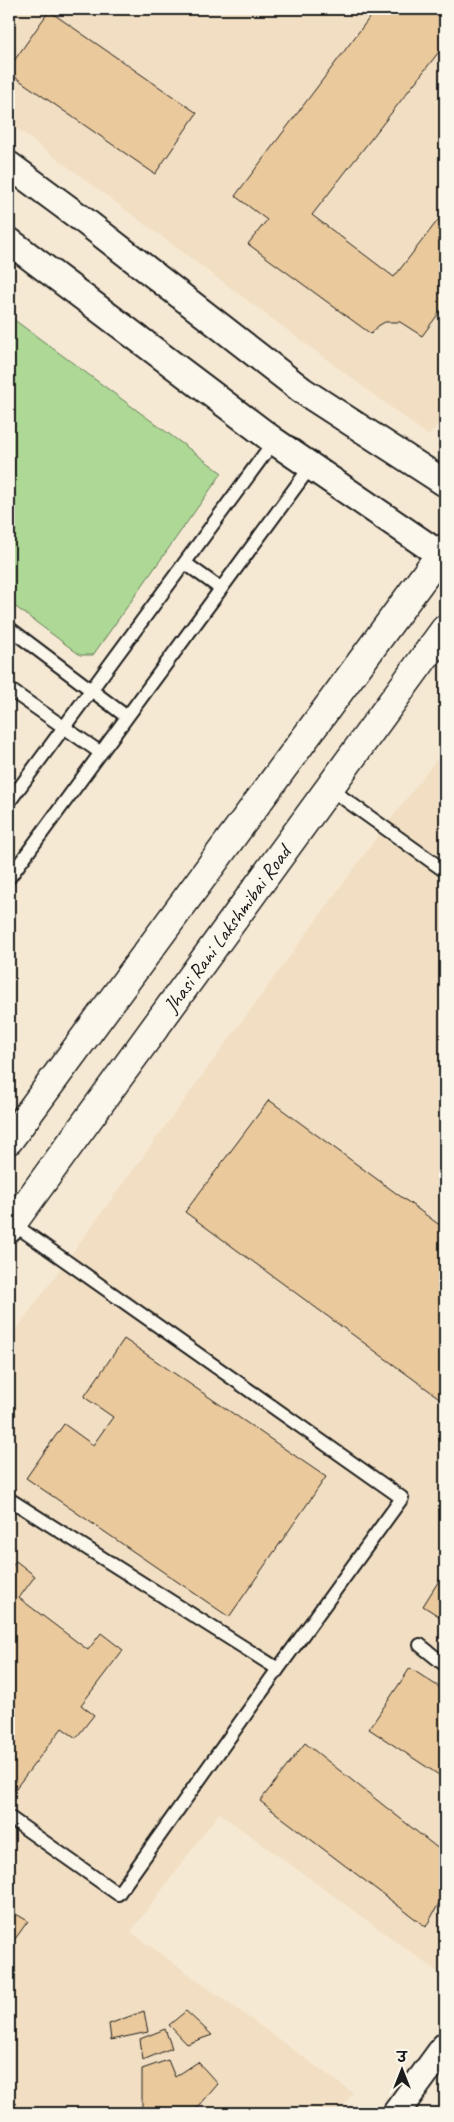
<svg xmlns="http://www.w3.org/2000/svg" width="454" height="2122" font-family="Caveat,'Playpen Sans Deva',sans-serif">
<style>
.built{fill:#f2dfc3}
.green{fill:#add895;stroke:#647a58}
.building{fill:#eac99c;stroke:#1c1c1c}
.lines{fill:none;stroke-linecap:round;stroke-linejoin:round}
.service-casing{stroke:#1c1c1c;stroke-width:16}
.minor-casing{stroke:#1c1c1c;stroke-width:30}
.secondary-casing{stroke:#1c1c1c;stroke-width:31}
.service{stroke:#fbf7ec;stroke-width:12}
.minor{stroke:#fbf7ec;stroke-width:26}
.secondary{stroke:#fbf7ec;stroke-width:28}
.labels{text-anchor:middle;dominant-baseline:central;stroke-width:4;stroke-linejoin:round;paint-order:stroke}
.street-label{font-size:21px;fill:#1c1c1c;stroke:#fbf7ec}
</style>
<rect width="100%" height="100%" fill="#f6e9d4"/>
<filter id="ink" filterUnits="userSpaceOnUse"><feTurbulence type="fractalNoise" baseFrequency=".02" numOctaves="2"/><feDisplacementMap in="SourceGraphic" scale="10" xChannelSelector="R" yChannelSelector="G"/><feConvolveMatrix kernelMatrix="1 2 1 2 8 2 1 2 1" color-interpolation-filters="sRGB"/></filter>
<g filter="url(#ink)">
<path class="built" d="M13,9H445V414L429,436L9,123V15Z
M445,748V1977L219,1813L131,1932L353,2093L338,2113H9V1339L380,833Z"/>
<path class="green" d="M9,316L222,473L93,655H80L9,602Z"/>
<path class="building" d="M376,9H445V44L312,215L394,277L445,211V305L422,336L400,322H385L378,326L371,334L248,244L267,220L235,196Z
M49,11L197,113L155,174L9,73V68Z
M269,1100L445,1229V1395L442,1400L185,1212Z
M124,1339L326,1477L229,1617L26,1478L64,1424L93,1445L113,1417L84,1397Z
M16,1561L35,1576L19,1598L88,1650L101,1633L123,1650L81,1705L94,1715L76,1738L62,1728L9,1797V1570Z
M445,1571V1620L423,1606Z
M410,1668L445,1691V1779L369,1729Z
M305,1743L445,1854V1892L426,1927L260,1801Z
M9,1910L28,1921L15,1939L9,1935Z
M144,2011L148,2032L111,2040L109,2024Z
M186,2011L212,2035L187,2044L169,2025Z
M165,2029L172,2048L143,2060L140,2039Z
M168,2060L175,2077L198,2062L218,2084L193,2113H142V2069Z"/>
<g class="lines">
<defs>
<path id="service" d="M185,563L221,589
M9,628L127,717
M9,689L101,753
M329,788L445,871
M9,802L274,441
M9,878L311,466
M9,1499L278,1669L402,1498L12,1223
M420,1645L445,1665
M9,1817L118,1894L278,1669"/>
<path id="minor" d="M9,165L86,222L303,391L445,483
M9,241L274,441L445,558
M396,2113L445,2046"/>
<path id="secondary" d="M9,1140L445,548
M9,1228L445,629"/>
</defs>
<use href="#service" class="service-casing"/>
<use href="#minor" class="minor-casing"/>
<use href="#secondary" class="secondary-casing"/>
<use href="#service" class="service"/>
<use href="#minor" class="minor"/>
<use href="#secondary" class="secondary"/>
</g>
</g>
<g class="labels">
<g class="street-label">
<text transform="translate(227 929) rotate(-54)">Jhasi Rani Lakshmibai Road</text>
</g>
</g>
<rect width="454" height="2122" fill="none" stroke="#fbf7ec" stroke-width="30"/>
<rect x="15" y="15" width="424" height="2092" fill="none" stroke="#1c1c1c" stroke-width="2" filter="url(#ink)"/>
<g transform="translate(402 2070)" stroke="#fbf7ec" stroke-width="4" paint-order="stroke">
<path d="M0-4L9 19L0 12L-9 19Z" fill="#1c1c1c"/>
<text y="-8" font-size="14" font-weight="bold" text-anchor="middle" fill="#1c1c1c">उ</text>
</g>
</svg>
